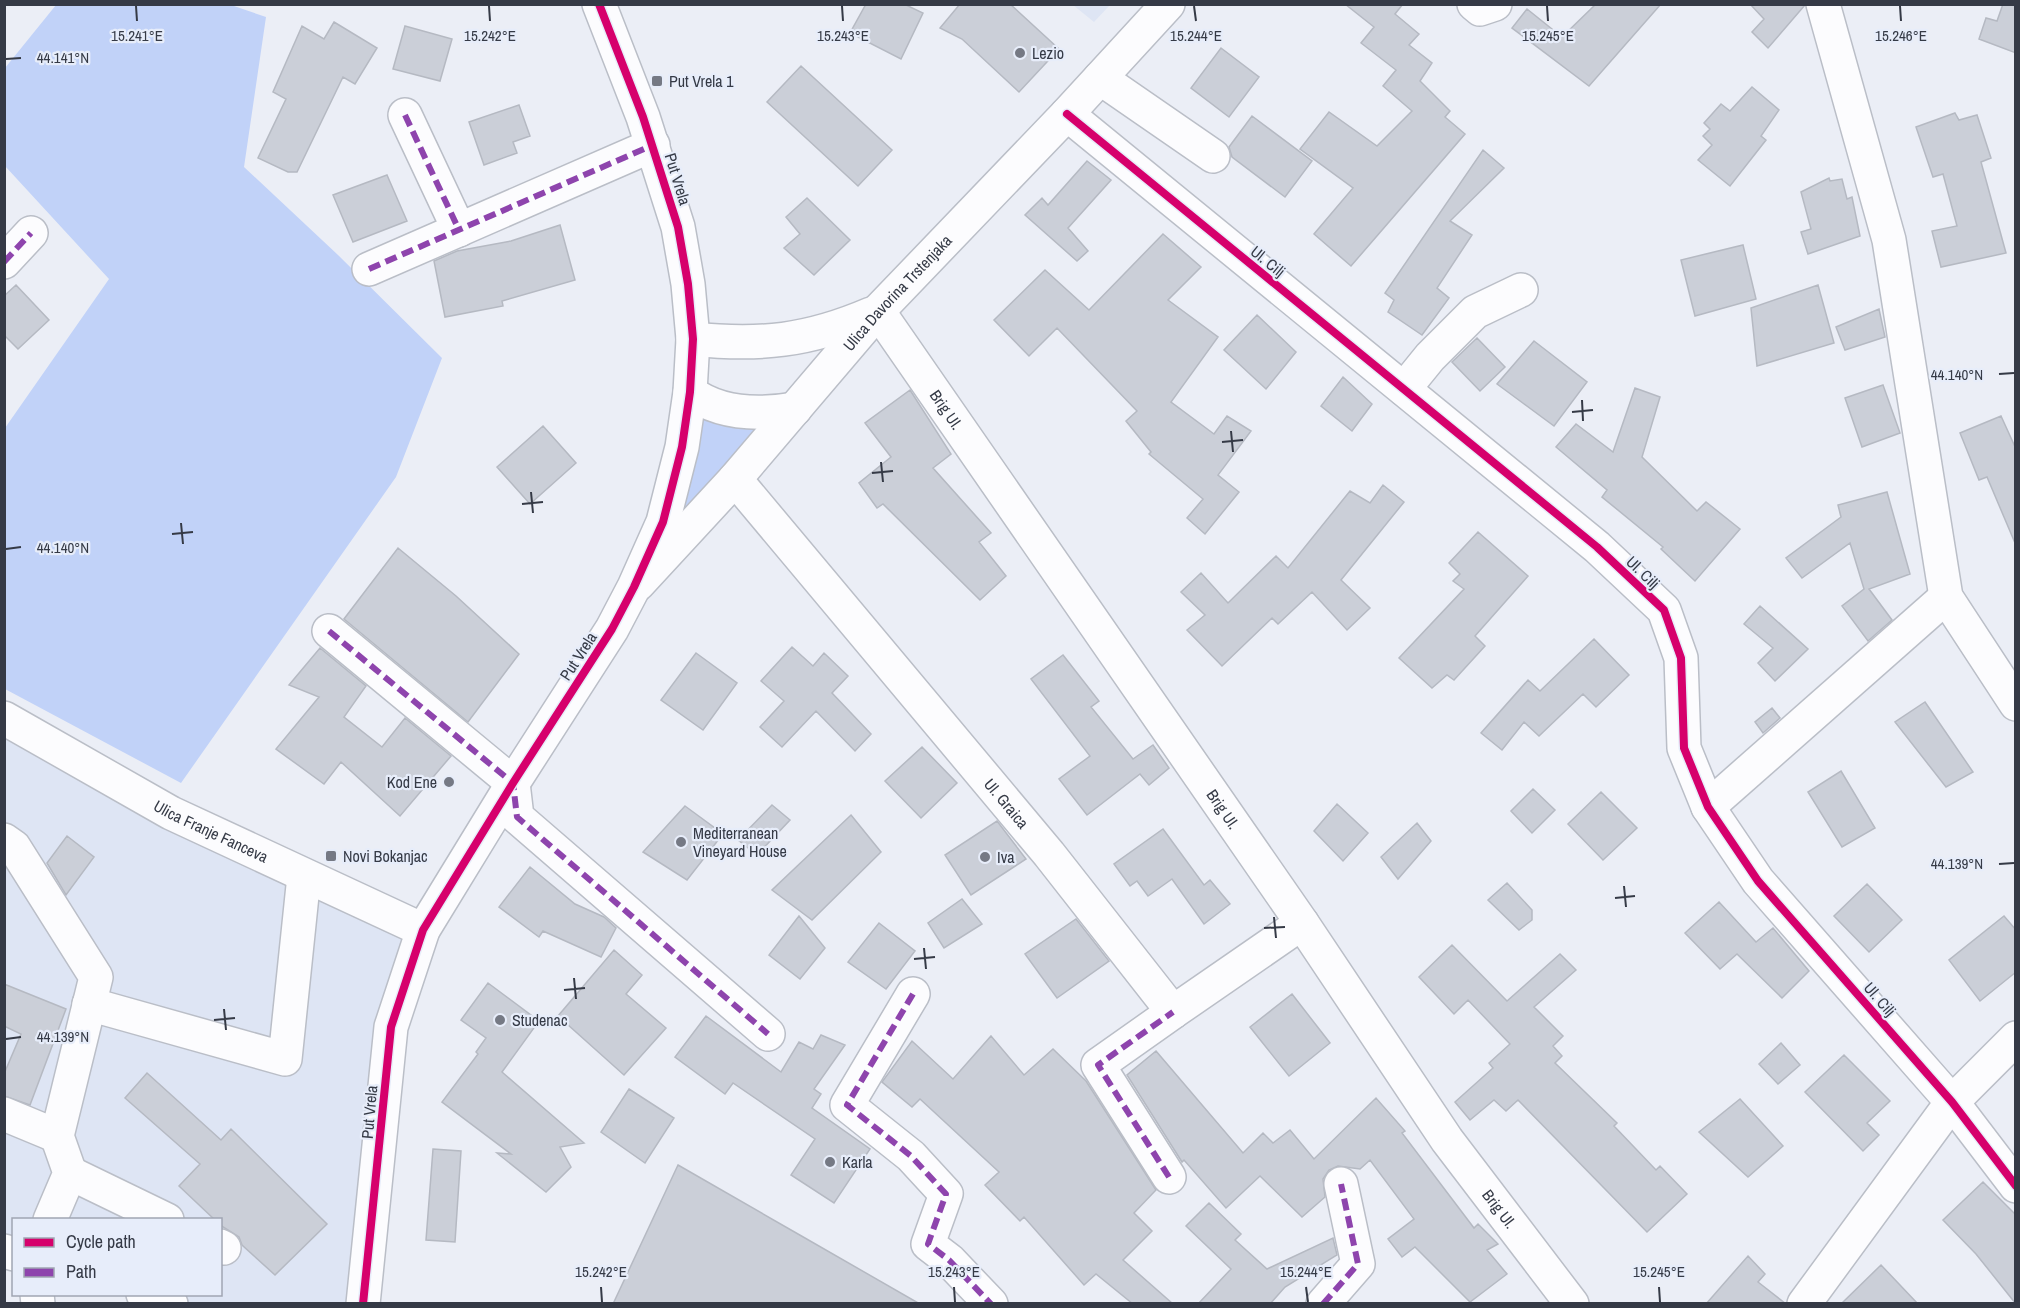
<svg xmlns="http://www.w3.org/2000/svg" width="2020" height="1308" font-family="'Archivo Narrow',sans-serif">
<style>
.built{fill:#dee5f4}
.green{fill:#c1d2f8}
.building{fill:#cbcfd8;stroke:#b5b9c2;stroke-width:1.5}
.lines{fill:none;stroke-linecap:round;stroke-linejoin:round}
.minor-casing{stroke:#babec7;stroke-width:36}
.major-casing{stroke:#babec7;stroke-width:36}
.minor{stroke:#fcfcfe;stroke-width:33}
.major{stroke:#fcfcfe;stroke-width:33}
.quiet{stroke:#8e44ad;stroke-width:6;stroke-dasharray:12 6;stroke-linecap:butt}
.cycleway-casing{stroke:#e7edfa;stroke-width:11}
.cycleway{stroke:#d6006c;stroke-width:8}
.ticks{fill:none;stroke:#353a46;stroke-width:2}
.poi-dot{fill:#757984;stroke:#e7edfa;stroke-width:2}
.labels{text-anchor:middle;dominant-baseline:central;stroke-width:4.5;stroke-linejoin:round;paint-order:stroke}
.poi-label{font-size:16px;fill:#353a46;stroke:#e7edfa;text-anchor:start}
.street-label{font-size:16px;fill:#353a46;stroke:#e7edfa}
.ticks-label{font-size:15px;text-anchor:middle;fill:#353a46;stroke:#e7edfa;stroke-width:4.5;stroke-linejoin:round;paint-order:stroke}
</style>
<rect width="100%" height="100%" fill="#ebeef6"/>
<path class="built" d="M1073,5H1110L1094,22Z
M4,731L423,930L366,1303L170,1304L138,1295L220,1294V1220H14L13,1259L5,1257Z"/>
<path class="green" d="M56,5H231L266,17L244,167L338,255L442,358L396,477L181,783L5,689V428L109,279L5,166V68Z
M704,415L760,430L686,517L680,512Z"/>
<path class="building" d="M866,4H904L923,13L901,59L850,33Z
M960,4H1010L1059,49L1019,92L962,39L940,28Z
M1345,4H1403L1395,14L1419,34L1409,45L1432,63L1420,81L1450,111L1445,117L1465,134L1351,266L1314,234L1353,188L1300,149L1329,112L1377,146L1412,111L1383,86L1396,70L1361,43L1374,27Z
M1596,4H1661L1589,86L1512,28L1527,9L1562,37Z
M1750,4H1805V5L1768,48L1752,32L1764,19Z
M2003,4H2016V53L1979,39L1986,18L1997,21Z
M334,22L377,48L355,84L343,77L297,172H288L258,158L286,99L273,92L302,26L324,39Z
M405,26L452,39L440,81L393,69Z
M1221,48L1259,77L1229,117L1191,88Z
M801,66L892,150L858,186L767,102Z
M1752,87L1779,110L1761,136L1766,140L1730,186L1698,160L1712,145L1703,136L1710,129L1704,123L1721,104L1730,111Z
M519,105L530,136L513,142L517,153L484,165L469,122Z
M1955,113L1959,120L1977,115L1991,158L1981,162L2006,253L1941,267L1932,231L1957,226L1943,174L1933,177L1916,127Z
M1252,116L1312,161L1285,197L1232,157L1229,147Z
M1483,150L1504,168L1450,221L1472,235L1437,288L1449,298L1422,335L1388,312L1394,300L1385,293Z
M1087,161L1111,180L1068,228L1088,251L1077,261L1025,215L1042,198L1048,205Z
M387,175L407,221L353,242L333,195Z
M1829,178L1830,181L1842,179L1847,199L1852,197L1860,236L1808,254L1801,232L1811,229L1801,192Z
M807,198L850,240L814,275L784,248L800,234L786,217Z
M560,225L575,280L502,301L503,306L445,317L434,261L457,251L511,241Z
M1163,234L1201,267L1168,300L1218,337L1171,402L1214,434L1227,416L1251,431L1218,475L1239,492L1205,534L1187,518L1203,499L1149,454L1151,452L1126,421L1137,411L1057,328L1029,356L994,320L1045,270L1089,310Z
M1743,245L1756,299L1695,316L1681,260Z
M16,285L49,320L18,349L4,335V296Z
M1818,285L1834,343L1757,366L1751,308Z
M1879,309L1885,337L1845,350L1836,327Z
M1257,315L1296,352L1266,389L1224,350Z
M1477,338L1505,367L1480,391L1452,362Z
M1534,341L1587,382L1554,426L1497,384Z
M1343,377L1372,404L1352,431L1321,406Z
M1883,385L1900,433L1862,447L1845,398Z
M1635,388L1660,397L1642,457L1697,511L1706,502L1740,529L1695,581L1661,549L1663,547L1602,497L1607,490L1556,447L1576,424L1613,452Z
M910,390L951,454L933,468L991,533L979,542L1006,576L980,600L883,504L877,508L859,483L891,457L865,423Z
M2001,416L2016,449L2015,543L1987,477L1979,480L1960,433Z
M543,426L576,463L530,504L497,467Z
M1383,485L1404,502L1341,580L1370,608L1347,630L1312,592L1278,624L1272,618L1222,666L1187,630L1205,615L1181,592L1201,573L1228,603L1276,556L1288,568L1350,491L1370,503Z
M1887,492L1910,574L1869,589L1892,620L1868,641L1842,606L1864,589L1850,543L1802,578L1786,558L1841,517L1838,505Z
M1478,532L1528,576L1475,636L1485,646L1454,680L1447,675L1432,688L1399,658L1464,589L1453,581L1460,574L1449,563Z
M398,548L456,596L519,654L468,722L344,619Z
M1760,606L1808,649L1775,681L1758,663L1773,648L1744,624Z
M1594,639L1629,675L1596,707L1583,694L1539,736L1524,722L1502,750L1481,733L1528,680L1540,691Z
M792,647L813,666L824,653L848,676L832,693L871,734L855,751L816,711L782,747L760,727L784,701L761,681Z
M320,648L366,686L344,717L382,747L405,718L451,756L400,816L341,762L324,784L276,749L319,697L289,685Z
M696,653L737,683L703,730L661,700Z
M1063,655L1099,701L1091,707L1133,759L1153,745L1169,768L1149,785L1140,774L1087,815L1059,779L1090,756L1031,679Z
M1925,702L1973,772L1946,787L1895,722Z
M1772,708L1780,718L1763,733L1755,722Z
M922,747L957,783L921,818L885,781Z
M1841,771L1875,828L1842,847L1808,792Z
M1533,789L1555,810L1532,833L1511,811Z
M1601,792L1637,828L1603,860L1568,824Z
M1337,804L1368,833L1343,861L1314,831Z
M772,805L790,820L757,855L738,840Z
M685,806L723,834L687,880L643,852Z
M851,815L881,852L812,920L772,890Z
M997,821L1026,859L971,895L945,855Z
M1417,823L1431,841L1398,879L1381,857Z
M1163,829L1204,885L1210,880L1230,904L1204,924L1172,879L1148,896L1137,881L1130,886L1114,864Z
M67,836L94,857L66,895L47,863Z
M530,867L575,904L604,917L616,928L601,957L543,931L539,937L499,907Z
M1507,883L1532,910V920L1519,930L1488,900Z
M1867,884L1902,920L1869,952L1834,916Z
M962,899L982,924L944,948L928,923Z
M1719,902L1756,942L1773,928L1809,971L1782,998L1737,954L1720,969L1685,933Z
M799,916L825,948L800,979L769,955Z
M2004,916L2016,930V972L1980,1001L1949,960Z
M1076,919L1109,961L1057,998L1025,954Z
M879,923L915,951L886,989L848,962Z
M1452,945L1507,1001L1560,954L1576,970L1534,1007L1563,1036L1553,1046L1562,1056L1555,1063L1617,1123L1614,1126L1656,1170L1660,1166L1687,1194L1647,1232L1518,1100L1506,1111L1494,1100L1470,1120L1455,1102L1493,1068L1489,1063L1510,1044L1468,1000L1454,1014L1419,977Z
M614,950L642,975L626,994L666,1028L624,1075L558,1016Z
M488,983L539,1021L502,1072L584,1143L560,1147L571,1167L546,1192L497,1153L511,1154L442,1102L478,1054L476,1052L486,1038L461,1020Z
M4,984L66,1009L30,1105L4,1096V1074L21,1034L4,1026Z
M1292,994L1330,1043L1289,1076L1250,1027Z
M706,1016L781,1072L799,1042L813,1049L821,1035L845,1045L814,1089L821,1094L812,1108L870,1149L834,1203L791,1175L815,1139L733,1083L725,1094L675,1057Z
M991,1036L1024,1075L1053,1049L1086,1081L1156,1190L1134,1213L1152,1231L1123,1260L1173,1304H1133L1096,1274L1084,1285L1024,1217L1020,1221L985,1185L999,1172L920,1099L912,1107L882,1082L912,1041L953,1079Z
M1781,1043L1800,1065L1778,1084L1759,1064Z
M1156,1051L1243,1153L1263,1133L1273,1143L1290,1130L1314,1159L1376,1098L1405,1131L1402,1133L1474,1228L1478,1224L1498,1244L1487,1250L1507,1274L1470,1302L1415,1247L1402,1257L1388,1239L1414,1219L1370,1160L1360,1169L1338,1166L1329,1170L1323,1179L1325,1197L1302,1217L1260,1176L1226,1208L1184,1160L1182,1162L1127,1075Z
M1844,1055L1890,1101L1867,1123L1879,1135L1863,1151L1805,1092Z
M147,1073L221,1140L231,1129L327,1224L275,1275L242,1245L239,1237L220,1225V1220H215L179,1186L200,1164L125,1098Z
M629,1089L674,1118L645,1163L601,1132Z
M1740,1099L1783,1146L1748,1177L1699,1132Z
M433,1149L461,1151L455,1242L426,1240Z
M678,1165L798,1234L920,1304H613Z
M1983,1182L2016,1215V1304L1976,1254L1943,1220Z
M1209,1203L1241,1234L1235,1240L1267,1269L1333,1238L1337,1255L1285,1287L1270,1304H1198L1231,1269L1186,1226Z
M1748,1256L1765,1274L1758,1282L1786,1304H1706Z
M1881,1265L1918,1304H1841Z"/>
<g class="lines">
<defs>
<g id="minor">
<path d="M1474,4L1480,9L1495,4"/>
<path d="M1823,4L1889,240L1946,597L2016,704"/>
<path d="M1100,78L1213,156"/>
<path d="M1067,114L1597,547L1664,610L1681,658L1684,748L1708,807L1758,881L1952,1102L2016,1186"/>
<path d="M405,115L459,230"/>
<path d="M4,262L31,233"/>
<path d="M369,269L653,145"/>
<path id="s1" d="M878,311L1302,923L1447,1140L1572,1304"/>
<path d="M693,339C760,346 808,341 871,314"/>
<path d="M1404,389L1430,357L1475,312L1521,290"/>
<path d="M690,392C720,415 759,415 795,409"/>
<path id="s2" d="M735,479L1049,854L1173,1012L1302,923"/>
<path id="s3" d="M638,584L735,479L878,311L1067,114L1168,4"/>
<path d="M329,631L513,783L517,817L768,1034"/>
<path id="s4" d="M4,718L171,813L423,930"/>
<path d="M1708,807L1946,597"/>
<path d="M4,840L14,847L96,977L57,1136L70,1173L50,1220"/>
<path d="M913,994L847,1105L911,1156L946,1194L928,1244L949,1260L991,1304"/>
<path d="M89,1004L285,1059L304,876"/>
<path d="M4,1114L57,1136"/>
<path d="M70,1173L167,1220"/>
<path d="M1169,1177L1098,1065L1173,1012"/>
<path d="M220,1246L224,1248"/>
<path d="M37,1294L38,1304"/>
<path d="M1323,1304L1358,1264L1341,1184"/>
<path d="M1804,1304L1952,1102L2016,1038"/>
</g>
<path id="major" d="M4,1251L14,1254
M143,1294L171,1304
M363,1304L391,1027L423,930L513,783L612,629L634,587L663,522L682,447L690,392L693,339L688,284L678,227L643,117L599,4"/>
</defs>
<use href="#minor" class="minor-casing"/>
<use href="#major" class="major-casing"/>
<use href="#minor" class="minor"/>
<use href="#major" class="major"/>
<path class="quiet" d="M405,115L459,230
M4,262L31,233
M369,269L653,145
M329,631L513,783L517,817L768,1034
M913,994L847,1105L911,1156L946,1194L928,1244L949,1260L991,1304
M1169,1177L1098,1065L1173,1012
M1323,1304L1358,1264L1341,1184"/>
<defs>
<path id="cycleway" d="M1067,114L1597,547L1664,610L1681,658L1684,748L1708,807L1758,881L1952,1102L2016,1186
M363,1304L391,1027L423,930L513,783L612,629L634,587L663,522L682,447L690,392L693,339L688,284L678,227L643,117L599,4"/>
</defs>
<use href="#cycleway" class="cycleway-casing"/>
<use href="#cycleway" class="cycleway"/>
</g>
<path class="ticks" d="M136,6L137,21M489,6L490,21M842,6L843,21M1194,6L1196,21M1547,6L1548,21M1900,6L1901,21M6,59L21,58M1999,374L2014,373M1582,400L1583,421M1572,412L1593,410M1231,431L1233,452M1222,442L1243,440M881,462L883,482M872,473L893,471M531,492L533,513M522,504L543,502M181,523L183,544M172,534L193,532M6,549L21,547M1999,864L2014,863M1624,886L1626,907M1615,898L1635,896M1274,917L1276,938M1264,928L1285,927M924,948L926,969M914,959L935,957M574,978L576,999M564,990L585,988M224,1009L226,1030M214,1020L235,1018M6,1039L21,1037M601,1287L602,1302M954,1287L955,1302M1306,1287L1308,1302M1659,1287L1660,1302"/>
<g class="poi-dot">
<circle cx="1020" cy="53" r="6"/>
<rect x="651" y="75" width="12" height="12" rx="3"/>
<circle cx="449" cy="782" r="6"/>
<circle cx="681" cy="842" r="6"/>
<rect x="325" y="850" width="12" height="12" rx="3"/>
<circle cx="985" cy="857" r="6"/>
<circle cx="500" cy="1020" r="6"/>
<circle cx="830" cy="1162" r="6"/>
</g>
<g class="labels">
<g class="poi-label">
<text x="1032" y="53">Lezio</text>
<text x="669" y="81">Put Vrela 1</text>
<text x="437" y="782" text-anchor="end">Kod Ene</text>
<text x="693" y="833">Mediterranean<tspan x="693" dy="18">Vineyard House</tspan></text>
<text x="343" y="856">Novi Bokanjac</text>
<text x="997" y="857">Iva</text>
<text x="512" y="1020">Studenac</text>
<text x="842" y="1162">Karla</text>
</g>
<g class="street-label">
<text transform="translate(678 179) rotate(73)">Put Vrela</text>
<text transform="translate(1268 261) rotate(39)">Ul. Cilj</text>
<text stroke="none"><textPath href="#s3" startOffset="390">Ulica Davorina Trstenjaka</textPath></text>
<text stroke="none"><textPath href="#s1" startOffset="120">Brig Ul.</textPath></text>
<text transform="translate(1643 572) rotate(44)">Ul. Cilj</text>
<text transform="translate(578 656) rotate(-57)">Put Vrela</text>
<text stroke="none"><textPath href="#s2" startOffset="423">Ul. Graica</textPath></text>
<text stroke="none"><textPath href="#s1" startOffset="606">Brig Ul.</textPath></text>
<text stroke="none"><textPath href="#s4" startOffset="236">Ulica Franje Fanceva</textPath></text>
<text transform="translate(1880 999) rotate(49)">Ul. Cilj</text>
<text transform="translate(369 1112) rotate(-85)">Put Vrela</text>
<text stroke="none"><textPath href="#s1" startOffset="1092">Brig Ul.</textPath></text>
</g>
</g>
<g class="ticks-label">
<text x="137" y="41">15.241°E</text>
<text x="490" y="41">15.242°E</text>
<text x="843" y="41">15.243°E</text>
<text x="1196" y="41">15.244°E</text>
<text x="1548" y="41">15.245°E</text>
<text x="1901" y="41">15.246°E</text>
<text x="63" y="63">44.141°N</text>
<text x="1957" y="380">44.140°N</text>
<text x="63" y="553">44.140°N</text>
<text x="1957" y="869">44.139°N</text>
<text x="63" y="1042">44.139°N</text>
<text x="601" y="1277">15.242°E</text>
<text x="954" y="1277">15.243°E</text>
<text x="1306" y="1277">15.244°E</text>
<text x="1659" y="1277">15.245°E</text>
</g>
<rect width="2020" height="1308" fill="none" stroke="#353a46" stroke-width="12"/>
<rect x="12" y="1218" width="210" height="78" fill="#e7edfa" stroke="#a0a5b2" stroke-width="1.5"/>
<rect x="24" y="1238" width="30" height="9" fill="#d6006c" stroke="#a0a5b2" stroke-width="1.5"/>
<text x="66" y="1248" font-size="18" fill="#353a46">Cycle path</text>
<rect x="24" y="1268" width="30" height="9" fill="#8e44ad" stroke="#a0a5b2" stroke-width="1.5"/>
<text x="66" y="1278" font-size="18" fill="#353a46">Path</text>
</svg>
